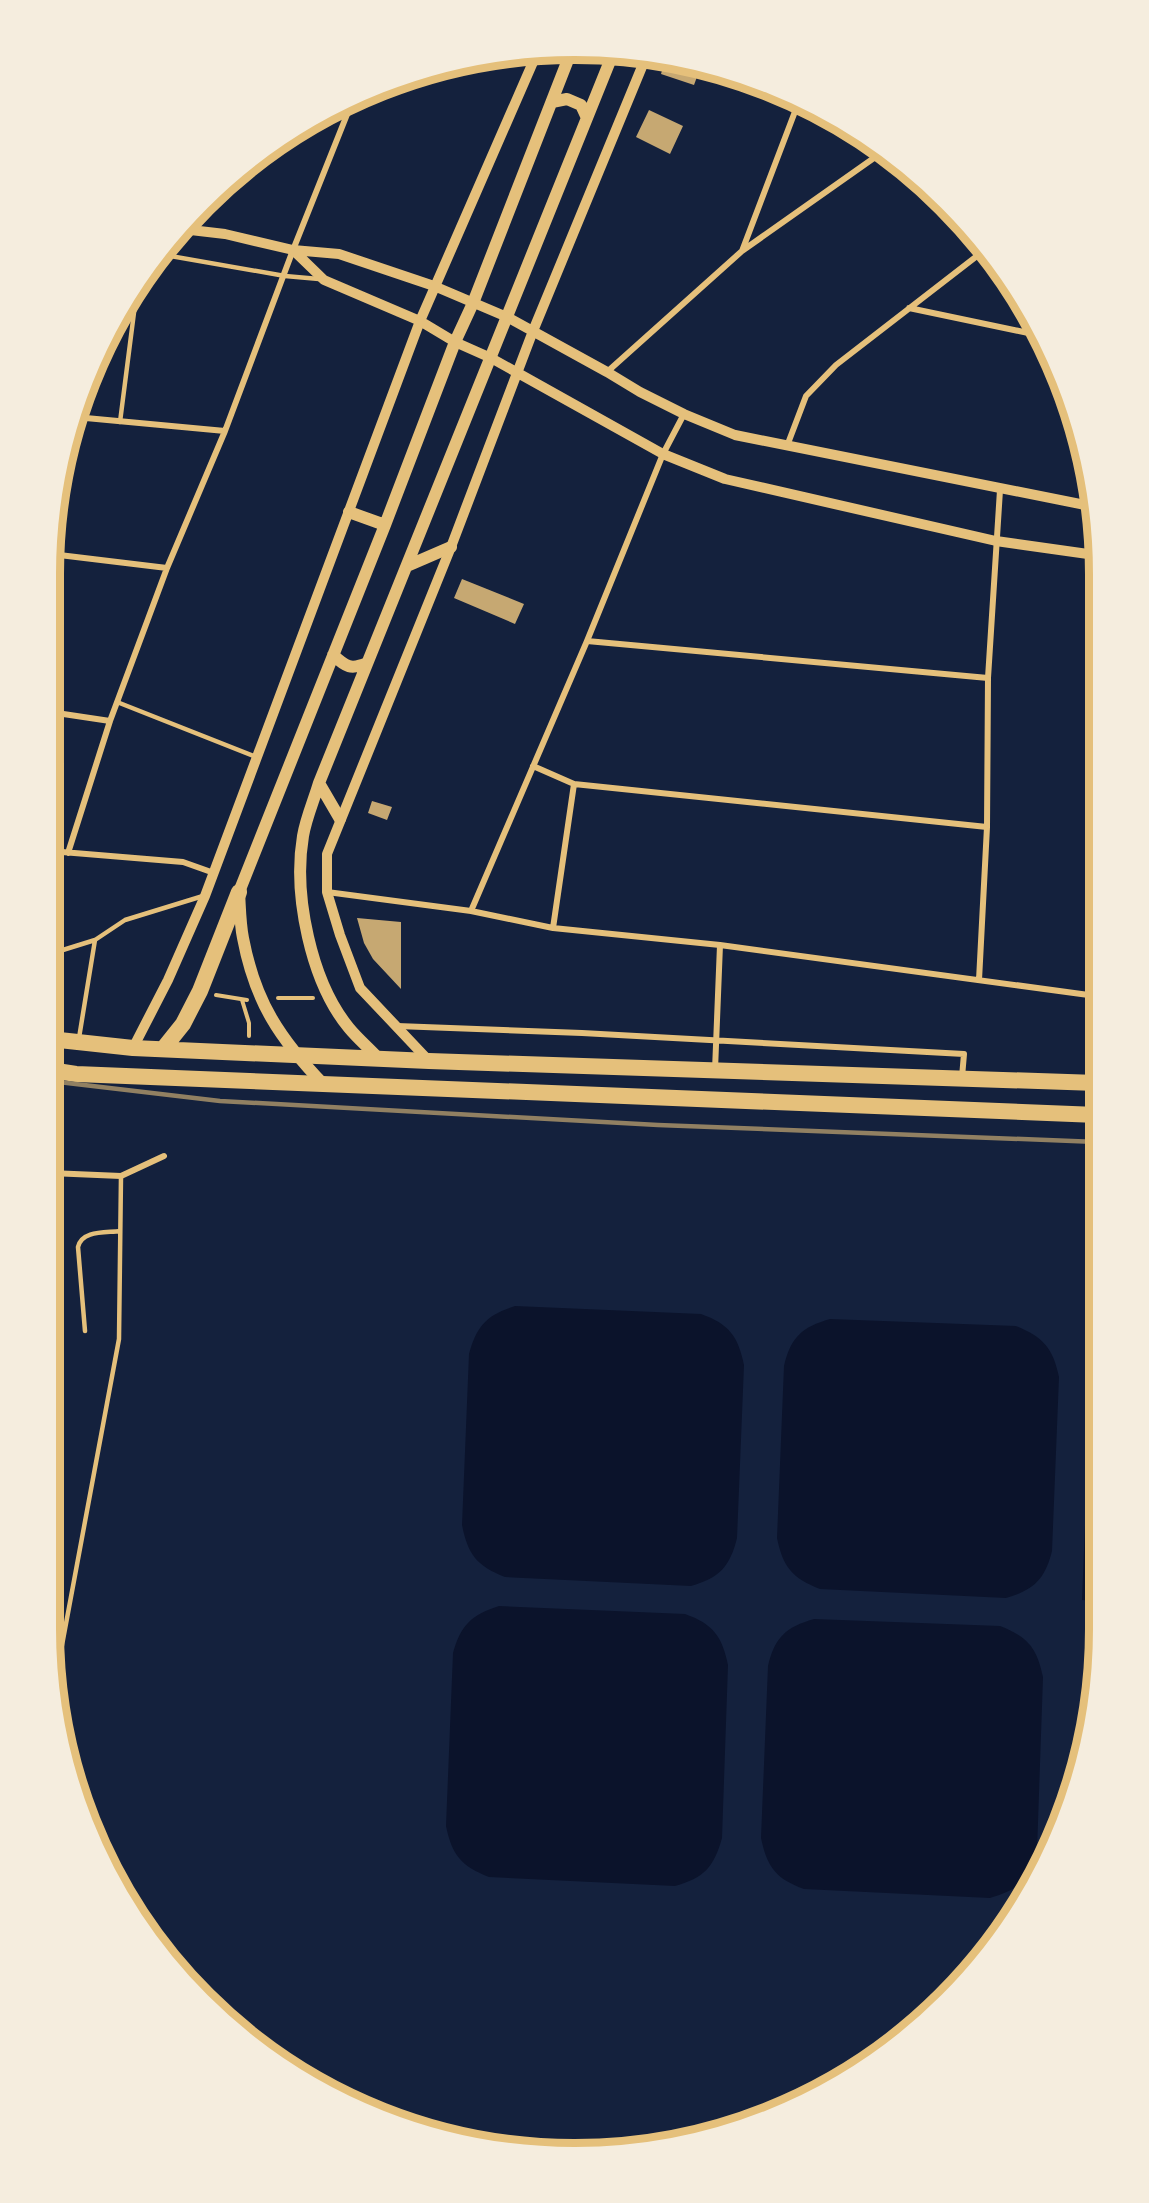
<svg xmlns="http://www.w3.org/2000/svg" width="1149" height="2203" font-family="'DejaVu Sans',sans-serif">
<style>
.water{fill:#0b132b}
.building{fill:#c6a872}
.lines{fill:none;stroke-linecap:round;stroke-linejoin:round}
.path{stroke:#e5c07b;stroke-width:4}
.service{stroke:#e5c07b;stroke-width:4.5}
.minor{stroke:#e5c07b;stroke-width:6}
.tertiary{stroke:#e5c07b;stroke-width:10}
.secondary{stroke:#e5c07b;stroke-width:12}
.trunk{stroke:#e5c07b;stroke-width:16}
.rail{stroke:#918062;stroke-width:4.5}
.rim{fill:none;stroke:#e5c07b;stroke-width:8}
</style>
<rect width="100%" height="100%" fill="#14213d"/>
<path class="water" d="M515,1306L701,1314C729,1324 738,1336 744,1365L737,1538C730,1567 719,1578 691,1586L505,1577C477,1566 468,1555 462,1525L469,1354C477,1325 487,1315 515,1306Z
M830,1319L1016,1326C1043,1337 1053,1348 1059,1377L1052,1551C1045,1579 1034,1590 1006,1598L820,1589C792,1578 783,1567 777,1538L784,1366C791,1337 802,1327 830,1319Z
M1092,1325H1097L1098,1449H1087Z
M1087,1476L1098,1477V1601L1082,1600Z
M499,1606L685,1614C713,1624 722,1636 728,1665L722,1838C714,1867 704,1878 675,1886L489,1877C461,1866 452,1855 446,1826L453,1653C461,1625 471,1615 499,1606Z
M814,1619L1000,1626C1028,1637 1037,1648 1043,1677L1037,1851C1029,1880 1018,1890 990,1898L804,1889C776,1879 767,1867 761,1838L768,1666C775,1637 786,1627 814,1619Z"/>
<path class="building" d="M665,60L701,66L694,85L661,74Z
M649,110L683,126L670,154L636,137Z
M462,579L524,604L515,624L454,598Z
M372,801L392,807L387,820L368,813Z
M357,918L401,922V989L373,959L364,943Z"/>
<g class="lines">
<path class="path" d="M216,995L247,1000
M278,998H313
M242,1000L249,1023V1036"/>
<path class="service" d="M159,254L285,276L319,279
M120,422L137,289
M117,702L256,757
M50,954L95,940L125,920L203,896
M79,1038L95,940
M85,1331L78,1247C82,1230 106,1233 120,1231
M57,1672L119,1339L121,1176"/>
<path class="minor" d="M742,251L799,101
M909,308L1038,335
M607,372L742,251L881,153
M75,417L225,431
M787,446L806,396L836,365L986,249
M51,554L167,568
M587,641L988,678
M50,712L110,721
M533,766L574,784L987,827
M50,851L183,862L214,873
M68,853L110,721L167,568L225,431L293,250L352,102
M327,892L471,911L553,928L720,945L1096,996
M471,911L587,641L663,454L684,414
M553,928L574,784
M979,980L987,827L988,678L1000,490
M397,1026L582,1033L964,1054L962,1077
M715,1070L720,945
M50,1173L121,1176L164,1156"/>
<path class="tertiary" d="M182,229L225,234L293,250L339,254L434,286L507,317L607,372L640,392L684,414L735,435L1095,507
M293,250L324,280L420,321L455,342L491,358L663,454L725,479L996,541L1095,555
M133,1048L168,980L205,896L420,321L537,53
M429,1061L360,988L340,935L327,892V854L451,547L533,331L646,57"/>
<path class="secondary" d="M552,102L567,99L581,105L587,118
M349,512L385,525
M407,566L451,547
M333,655C346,667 351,670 367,663
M319,783L340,819
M378,1058C369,1048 358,1039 349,1028C311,982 293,895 303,836C306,818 314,800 319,783L614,51
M324,1085C280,1039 255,1002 243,938C240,923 240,907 239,892L385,525L455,342L473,303L571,52"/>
<path class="trunk" d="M50,1039L133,1048L429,1061L1097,1083
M163,1049L183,1024L200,991L239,892
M50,1070L76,1074L1097,1115"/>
<path class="rail" d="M50,1081L220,1101L658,1125L1097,1142"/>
</g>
<path d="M0 0H1149V2203H0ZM574 60H575A514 514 0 0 1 1089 574V1629A514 514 0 0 1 575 2143H574A514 514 0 0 1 60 1629V574A514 514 0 0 1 574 60Z" fill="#f5edde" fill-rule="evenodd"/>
<path class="rim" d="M574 60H575A514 514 0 0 1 1089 574V1629A514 514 0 0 1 575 2143H574A514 514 0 0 1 60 1629V574A514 514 0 0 1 574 60Z"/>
</svg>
